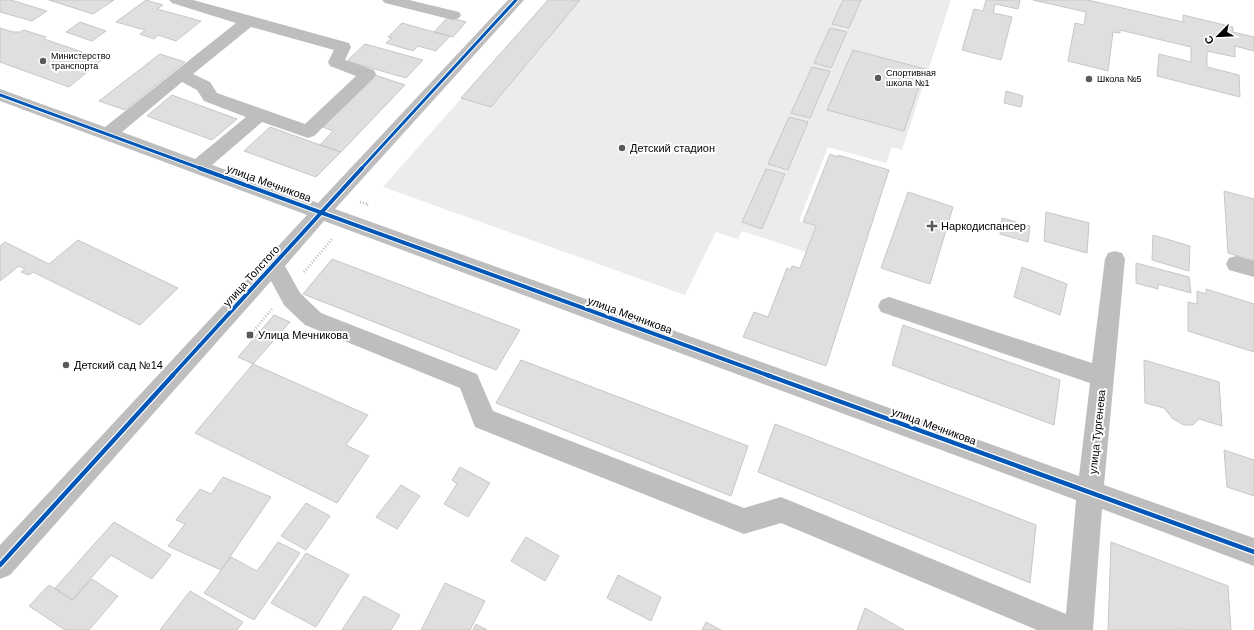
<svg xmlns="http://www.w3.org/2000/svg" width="1254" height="630" font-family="Helvetica,sans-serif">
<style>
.green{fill:#ececec}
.building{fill:#dfdfdf;stroke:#c7c7c7}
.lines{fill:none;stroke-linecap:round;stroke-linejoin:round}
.path{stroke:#b9b9b9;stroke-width:2.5;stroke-dasharray:1 2;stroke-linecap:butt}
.minor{fill:#bebebe;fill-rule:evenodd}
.cycleway-far2-casing{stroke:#fff;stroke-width:5}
.cycleway-far1-casing{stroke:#fff;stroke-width:6}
.cycleway-casing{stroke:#fff;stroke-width:7}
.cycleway-far2{stroke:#0057b8;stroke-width:3}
.cycleway-far1{stroke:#0057b8;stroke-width:4}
.cycleway{stroke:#0057b8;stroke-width:4.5}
.poi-dot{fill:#595959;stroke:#fff;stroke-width:1.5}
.labels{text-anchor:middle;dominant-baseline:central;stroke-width:4;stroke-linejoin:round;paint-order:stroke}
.far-poi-label{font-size:9px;fill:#000;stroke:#fff;text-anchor:start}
.poi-label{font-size:11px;fill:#000;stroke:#fff;text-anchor:start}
.street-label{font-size:11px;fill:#000;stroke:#fff}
</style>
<rect width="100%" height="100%" fill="#fff"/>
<path class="green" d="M548,0H951L902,150L892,147L886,163L828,147L799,221L815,227L806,252L742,231L738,239L716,232L685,295L383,187Z"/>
<path class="building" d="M0,0H11L47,11L32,21L0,12Z
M49,0H114L93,14Z
M146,0L163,5L157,9L201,21L176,41L158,35L154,39L140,34L145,30L116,22Z
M548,0H580L491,107L461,98Z
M843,0H861L849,28L832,24Z
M986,0H1020L1018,9L995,4L993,13L1012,17L1001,60L962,50L974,9L983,11Z
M1033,0H1088L1183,22V15L1233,27V32L1254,37V51L1235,46V57L1207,51V67L1239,75L1240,97L1157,76L1159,54L1191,62V47L1120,30V33L1113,32L1108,71L1068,61L1075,23L1084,25L1086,12Z
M448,17L466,22L453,37L434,32Z
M80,22L106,31L92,41L66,32Z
M402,23L434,32L450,36L436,51L418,46L413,51L386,43L392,38L388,37Z
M0,28L13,32H20L24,30L46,37L44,39L103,59L69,87L0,62Z
M830,28L847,32L831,68L814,63Z
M365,44L423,60L406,78L347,61Z
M853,50L925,69L904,131L827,110Z
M160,54L185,62L125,110L99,101Z
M812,67L830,71L810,118L791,113Z
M375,75L405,85L341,152L320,145L333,131L323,127Z
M1006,91L1023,96L1021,107L1004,103Z
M172,95L204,107L237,119L212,140L147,116Z
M789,117L808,122L788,170L768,164Z
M270,127L309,141L341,152L316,177L244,151Z
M830,154L838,157V155L889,170L826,366L743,337L754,312L768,317L787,268L790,270L792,266L800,268L816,226L803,222Z
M766,169L785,174L762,229L742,222Z
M1224,191L1254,199V261L1228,253Z
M908,192L953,207L930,284L881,268Z
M1046,212L1089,223L1087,253L1044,241Z
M1002,218L1030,226L1028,242L1000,234Z
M1153,235L1190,246L1189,271L1152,260Z
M78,240L178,288L140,325L33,272L29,275L21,272L25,269L19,266L0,281V246L5,242L49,264Z
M332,259L520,330L496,370L303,294Z
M1136,263L1189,277L1191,293L1158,284V289L1136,283Z
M1022,267L1067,284L1060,315L1014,297Z
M1206,289L1254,304V352L1188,331V302L1197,304V291L1206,294Z
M274,315L290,322L253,364L238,357Z
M903,325L1060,380L1054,425L892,365Z
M521,360L748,446L731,496L496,403Z
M1144,360L1219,382L1222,426L1199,419L1193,425H1184L1173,419L1164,408L1145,403Z
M253,364L368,415L346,445L369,456L337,503L195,433Z
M775,424L1036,525L1030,583L758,472Z
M1224,450L1254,460V496L1227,487Z
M460,467L490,483L468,517L444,504L457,484L452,480Z
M223,477L271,497L221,570L168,546L185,524L176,520L200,489L211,494Z
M401,485L420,496L397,529L376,517Z
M306,503L330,516L306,550L281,536Z
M114,522L171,555L152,579L111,555L72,600L55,588Z
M526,537L559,556L545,581L511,561Z
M278,542L300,553L254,620L204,593L231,557L257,571Z
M1111,542L1228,586L1231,630H1185L1180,628V630H1108Z
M306,553L349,575L316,627L271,603Z
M618,575L661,597L651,621L607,598Z
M92,579L118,596L89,630H65L29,606L49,585L72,600Z
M445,583L485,601L470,630H421Z
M190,591L243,622L237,630H160Z
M364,596L400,615L391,630H342Z
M865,608L904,630H857Z
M706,622L721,630H702Z
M476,624L487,630H473Z"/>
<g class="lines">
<path class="path" d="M360,202L368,204L366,207
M304,272L333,238
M250,335L272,309"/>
<path class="minor" d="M169,0H193L349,43L351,47L345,60L374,70L376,74L374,78L314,136L308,138L262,122L212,165L318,203L508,0H524L335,209L1079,476L1090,383L881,312L878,306L881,300L889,297L1092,363L1105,259L1108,253L1115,251L1122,253L1125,259L1104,485L1254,538V566L1102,509L1093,630H1037L781,523L744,534L475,427L460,388L305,325L284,305L271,281L10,575L0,579V545L307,215L0,101V89L105,127L236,23L172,3ZM251,27L334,50L328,62L330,66L356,76L305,124L217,93L210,82L193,74ZM182,82L197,90L204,101L246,117L195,159L122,132ZM324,221L1076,500L1066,614L781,497L744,508L493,411L477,374L321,313L300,293L285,266Z
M382,0H409L459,12L461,15L459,18L453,20L385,3Z
M1236,256L1254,261V277L1229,270L1226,264L1229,258Z"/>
<defs>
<path id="cycleway-far2" d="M0,95L202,169
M361,169L516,0"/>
<path id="cycleway-far1" d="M199,168L770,376
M172,376L362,168"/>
<path id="cycleway" d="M767,375L1254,552
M0,565L173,375"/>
</defs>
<use href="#cycleway-far2" class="cycleway-far2-casing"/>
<use href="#cycleway-far1" class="cycleway-far1-casing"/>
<use href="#cycleway" class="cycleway-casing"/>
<use href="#cycleway-far2" class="cycleway-far2"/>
<use href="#cycleway-far1" class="cycleway-far1"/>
<use href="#cycleway" class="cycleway"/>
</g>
<g class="poi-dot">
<circle cx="43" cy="61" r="4"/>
<circle cx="878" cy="78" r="4"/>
<circle cx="1089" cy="79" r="4"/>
<circle cx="622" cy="148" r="4"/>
<path d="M930 220h4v4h4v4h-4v4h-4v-4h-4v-4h4z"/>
<rect x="246" y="331" width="8" height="8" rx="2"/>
<circle cx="66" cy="365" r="4"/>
</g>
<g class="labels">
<g class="far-poi-label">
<text x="51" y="56">Министерство<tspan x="51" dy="10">транспорта</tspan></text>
<text x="886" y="73">Спортивная<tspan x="886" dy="10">школа №1</tspan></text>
<text x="1097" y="79">Школа №5</text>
</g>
<g class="poi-label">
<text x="630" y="148">Детский стадион</text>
<text x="941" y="226">Наркодиспансер</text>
<text x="258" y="335">Улица Мечникова</text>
<text x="74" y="365">Детский сад №14</text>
</g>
<g class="street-label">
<text transform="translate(269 183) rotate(20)">улица Мечникова</text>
<text transform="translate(251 276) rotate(-48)">улица Толстого</text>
<text transform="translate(630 315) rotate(20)">улица Мечникова</text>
<text transform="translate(934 426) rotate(20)">улица Мечникова</text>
<text transform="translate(1097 432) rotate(-84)">улица Тургенева</text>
</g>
</g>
<g transform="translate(1218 36) rotate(246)" stroke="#ffffff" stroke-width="3" paint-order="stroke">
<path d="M0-3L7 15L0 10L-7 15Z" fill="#000000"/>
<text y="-6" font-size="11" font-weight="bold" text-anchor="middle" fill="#000000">С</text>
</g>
</svg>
